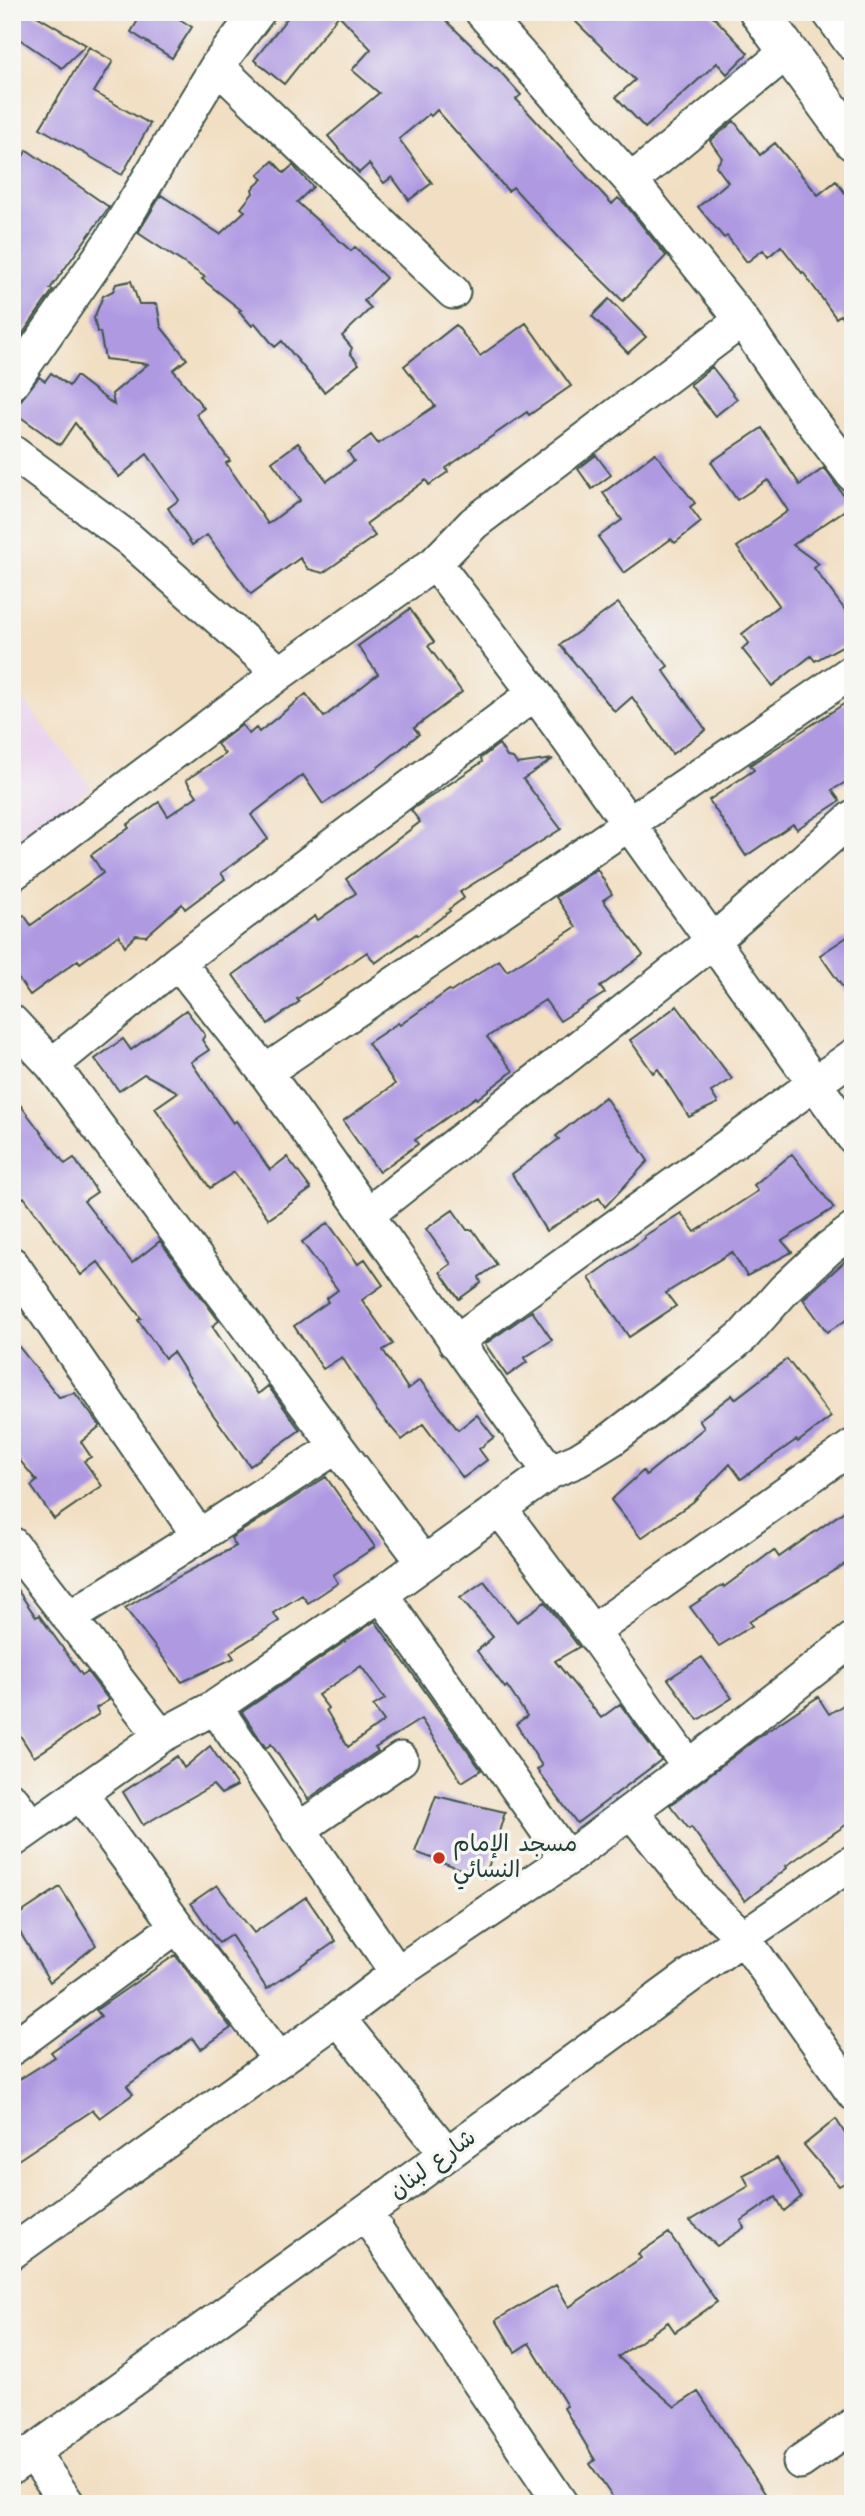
<svg xmlns="http://www.w3.org/2000/svg" width="865" height="2516" font-family="Kalam,'Playpen Sans Arabic',sans-serif">
<style>
.built{fill:#e9d2ee}
.building{fill:#af9ae2;fill-rule:evenodd}
.lines{fill:none;stroke-linecap:round;stroke-linejoin:round}
.minor-casing{stroke:#3f5549;stroke-width:37}
.major-casing{stroke:#3f5549;stroke-width:42}
.minor{stroke:#fff;stroke-width:33}
.major{stroke:#fff;stroke-width:38}
.poi-dot{fill:#c8321e;stroke:#f6f6f2;stroke-width:2.5}
.labels{text-anchor:middle;dominant-baseline:central;stroke-width:7;stroke-linejoin:round;paint-order:stroke}
.poi-label{font-size:23px;fill:#1f3d34;stroke:#f6f6f2;text-anchor:start}
.street-label{font-size:23px;fill:#1f3d34;stroke:#f6f6f2}
</style>
<rect width="100%" height="100%" fill="#f6f6f2"/>
<filter id="ink" filterUnits="userSpaceOnUse"><feTurbulence type="fractalNoise" baseFrequency=".0143" numOctaves="2"/><feDisplacementMap in="SourceGraphic" scale="14" xChannelSelector="R" yChannelSelector="G"/><feConvolveMatrix kernelMatrix="1 2 1 2 8 2 1 2 1" color-interpolation-filters="sRGB"/></filter>
<filter id="wash" filterUnits="userSpaceOnUse"><feTurbulence type="fractalNoise" baseFrequency=".00686" numOctaves="4" result="noise"/><feDisplacementMap in="SourceGraphic" scale="28" xChannelSelector="R" yChannelSelector="G"/><feGaussianBlur stdDeviation="1.57" result="paint"/><feColorMatrix in="noise" values="0 0 0 0 0 0 0 0 0 0 0 0 0 0 0 0 0 1.4 0 .05"/><feComposite in="paint" operator="in"/></filter>
<g filter="url(#wash)">
<rect width="100%" height="100%" fill="#f2dfc3"/>
<path class="built" d="M12,685L92,787L12,844Z"/>
<g id="blocks">
<path class="building" d="M12,12H30L86,45L62,68L12,34Z
M143,12H168L192,27L172,58L131,32Z
M292,12H437L495,68L496,67L521,95L516,99L612,204L618,198L625,204L666,256L623,301L563,242L513,187L508,191L437,110L431,116L429,114L399,139L432,183L409,200L392,177L384,183L369,164L359,173L328,136L379,93L352,70L371,49L339,15L284,84L254,60Z
M566,12H709L748,53L727,74L717,63L645,128L616,97L635,80Z
M89,47L113,61L94,92L150,124L122,175L40,128Z
M734,121L760,155L775,143L818,195L836,181L853,204V333L840,315L836,318L803,272L802,273L781,246L768,257L763,250L747,262L727,236L724,238L698,207L728,182L716,166L722,158L710,141Z
M27,150L109,207L50,289L53,290L12,349V174Z
M273,161L284,173L293,165L298,171L313,187L297,202L351,251L355,247L386,278L364,301L371,308L342,336L352,348L350,353L359,364L324,392L282,341L275,347L255,323L252,326L239,311L241,310L202,279L205,277L138,233L161,195L220,234L245,211L241,208L253,193L252,189L263,179L258,175Z
M131,281L139,304H157L161,327L187,359L173,370L204,408L196,414L230,461L226,463L268,524L300,500L272,462L298,443L327,481L354,461L348,452L371,435L378,444L435,406L404,366L456,325L480,356L526,323L571,386L529,415L527,412L446,468L448,472L429,485L426,480L366,524L375,536L323,573L308,569L300,558L251,594L207,535L192,545L168,508L179,500L147,454L119,477L75,423L60,445L12,411V402L21,400L39,377L45,381L51,373L69,386L76,376L114,405L112,394L148,364L105,359L100,332H97L94,318L103,296L113,291L116,284Z
M609,299L646,337L628,353L592,316Z
M712,367L737,399L715,416L690,385Z
M762,428L800,485L824,468L851,506L793,545L819,564L814,568L853,621V640L815,661L811,656L772,686L742,649L749,643L742,634L779,605L737,547L788,511L768,480L737,500L711,462Z
M655,453L695,503L690,507L701,522L675,543L671,539L624,573L598,537L622,520L603,493Z
M596,455L611,475L592,489L578,469Z
M618,603L668,666L663,670L706,730L672,754L632,697L615,712L560,645Z
M410,609L434,642L428,646L462,692L414,728L419,734L377,768L323,804L303,775L251,815L268,839L221,873L225,879L185,909L182,904L146,936L136,935L125,946L119,935L80,963L78,960L30,995L12,970V923L24,915L31,925L103,873L91,855L129,828L127,825L159,802L168,816L197,796L186,780L225,754L217,744L242,725L249,734L256,728L259,732L306,694L324,717L378,674L358,646Z
M853,698V778L832,790L840,801L797,829L793,824L746,856L709,800L754,770L750,765Z
M499,744L507,757L513,758L517,764L553,759L523,779L561,829L460,892L464,898L449,909L450,911L417,936L416,934L375,963L367,952L297,999L299,1002L268,1024L233,975L315,916L318,920L356,893L346,879L420,822L411,810L482,762L481,758Z
M597,869L612,894L603,900L643,955L600,987L605,993L560,1021L545,1000L487,1037L513,1071L477,1099L476,1097L415,1140L418,1144L379,1172L343,1121L395,1084L368,1043L398,1023L400,1025L449,990L451,992L499,960L507,971L576,927L556,897Z
M853,933V1002L820,955Z
M677,1006L732,1079L711,1092L718,1103L689,1117L658,1069L653,1073L630,1040Z
M186,1010L205,1035L202,1040L209,1050L191,1062L233,1123L236,1121L270,1170L287,1157L311,1189L269,1219L234,1172L210,1188L155,1108L178,1092L144,1074L119,1091L95,1059L123,1039L131,1050Z
M12,1094L65,1164L74,1158L97,1192L84,1201L132,1263L160,1241L219,1321L212,1326L258,1394L268,1386L300,1430L250,1466L212,1413L173,1352L165,1358L138,1320L141,1318L98,1262L81,1275L24,1197L12,1205Z
M605,1097L648,1161L605,1207L599,1198L546,1231L512,1174L559,1139L556,1136Z
M792,1154L834,1208L782,1241L792,1252L747,1276L732,1252L666,1293L676,1306L629,1337L589,1278L645,1238L644,1236L681,1213L695,1232L758,1191L754,1185Z
M453,1210L467,1230H473L497,1265L479,1277L481,1283L459,1299L440,1272L451,1264L426,1229Z
M328,1223L358,1264L365,1259L383,1285L362,1300L393,1344L383,1350L408,1389L420,1380L458,1430L477,1415L494,1437L479,1449L487,1460L463,1478L423,1424L402,1440L377,1411L342,1357L323,1369L294,1326L328,1302L326,1299L338,1290L302,1242Z
M853,1254V1316L827,1332L803,1299Z
M532,1311L552,1340L524,1358L527,1362L507,1376L485,1344Z
M12,1338L59,1397L75,1393L100,1426L81,1442L91,1457L84,1461L102,1486L54,1519L31,1486L37,1481L12,1451Z
M787,1359L831,1417L798,1442L796,1440L741,1479L730,1464L693,1502L641,1538L611,1500L643,1471L646,1475L704,1428L699,1420L732,1395L735,1399Z
M326,1477L375,1547L333,1575L338,1583L308,1603L302,1595L273,1613L279,1621L230,1652L234,1658L182,1682L125,1608L176,1578L236,1546L231,1538Z
M853,1505V1559L749,1622L752,1626L719,1646L690,1607L723,1585L724,1587L774,1550L779,1557Z
M484,1581L517,1622L545,1602L579,1647L555,1661L601,1718L620,1704L661,1760L577,1823L537,1770L542,1766L516,1724L527,1716L507,1686L505,1688L477,1651L493,1637L460,1598Z
M12,1582L36,1617L39,1615L82,1675L87,1672L109,1700L96,1708L99,1714L34,1757L12,1723Z
M375,1621L481,1770L462,1782L421,1719L375,1748L378,1751L308,1799L271,1744L266,1748L242,1712ZM361,1666L385,1699L373,1706L384,1721L348,1747L326,1710L328,1708L318,1695Z
M702,1657L732,1698L698,1720L668,1679Z
M818,1697L829,1714L853,1699V1820L786,1866L787,1868L745,1901L691,1827L689,1829L670,1805L760,1736Z
M210,1746L237,1786L221,1794L213,1785L143,1825L123,1792L177,1756L184,1768Z
M436,1796L505,1812L485,1878L415,1852Z
M217,1885L254,1933L306,1897L336,1941L267,1989L231,1935L219,1943L191,1903Z
M60,1887L96,1945L50,1982L12,1919Z
M175,1955L231,2028L201,2049L193,2038L127,2086L133,2094L100,2118L93,2110L12,2164V2084L55,2057L51,2052L101,2016L96,2010Z
M836,2119L853,2147V2178L839,2186L804,2145Z
M777,2158L801,2197L784,2211L776,2197L741,2221L744,2228L717,2246L690,2221L749,2186L743,2175Z
M669,2233L717,2302L675,2332L668,2322L618,2357L675,2407L698,2392L772,2504H617L590,2464L595,2460L564,2408L567,2406L529,2343L515,2352L496,2320L556,2285L569,2307L641,2258L638,2254Z"/>
</g>
</g>
<g filter="url(#ink)">
<use href="#blocks" fill-opacity="0" stroke="#3f5549" stroke-width="2"/>
<g class="lines">
<defs>
<path id="minor" d="M482,12L631,181L742,320L802,408L853,475
M217,66L453,292
M631,181L788,51
M12,383L111,241L217,66L258,12
M12,452L129,539L280,673
M435,563L535,693L853,1137
M535,693L178,962L265,1072L853,671
M12,874L280,673L435,563L474,523L742,320
M12,1022L52,1065L424,1563
M52,1065L178,962
M265,1072C362,1205 453,1340 550,1472
M368,1214L714,940L853,817
M12,1264L199,1536L336,1447
M455,1342L853,1056
M500,1509L592,1632L689,1767
M12,1544L161,1736
M381,1594L567,1859
M69,1618L199,1536
M592,1632L853,1446
M215,1707L397,1973L338,2018L447,2154
M80,1793L177,1926L280,2060
M12,1800L31,1826
M631,1811L702,1899L743,1937L853,2093
M298,1830L401,1759
M12,1841L161,1736L215,1707L381,1594L550,1472L578,1460L612,1439L699,1372L743,1336L784,1290L829,1248L853,1230
M397,1973L567,1859L689,1767L853,1639
M12,2048L177,1926
M365,2213L561,2504
M12,2252L338,2018
M32,2452L68,2504
M800,2462L853,2425
M12,2467L447,2154L743,1937L853,1862"/>
<path id="major" d="M759,12L853,141
M832,12L853,41"/>
</defs>
<use href="#minor" class="minor-casing"/>
<use href="#major" class="major-casing"/>
<use href="#minor" class="minor"/>
<use href="#major" class="major"/>
</g>
</g>
<circle class="poi-dot" cx="439" cy="1858" r="7"/>
<g class="labels">
<g class="poi-label">
<text x="453" y="1845">مسجد الإمام<tspan x="453" dy="26">النسائي</tspan></text>
</g>
<g class="street-label">
<text transform="translate(433 2165) rotate(-36)">شارع لبنان</text>
</g>
</g>
<rect width="865" height="2516" fill="none" stroke="#f6f6f2" stroke-width="42"/>
</svg>
